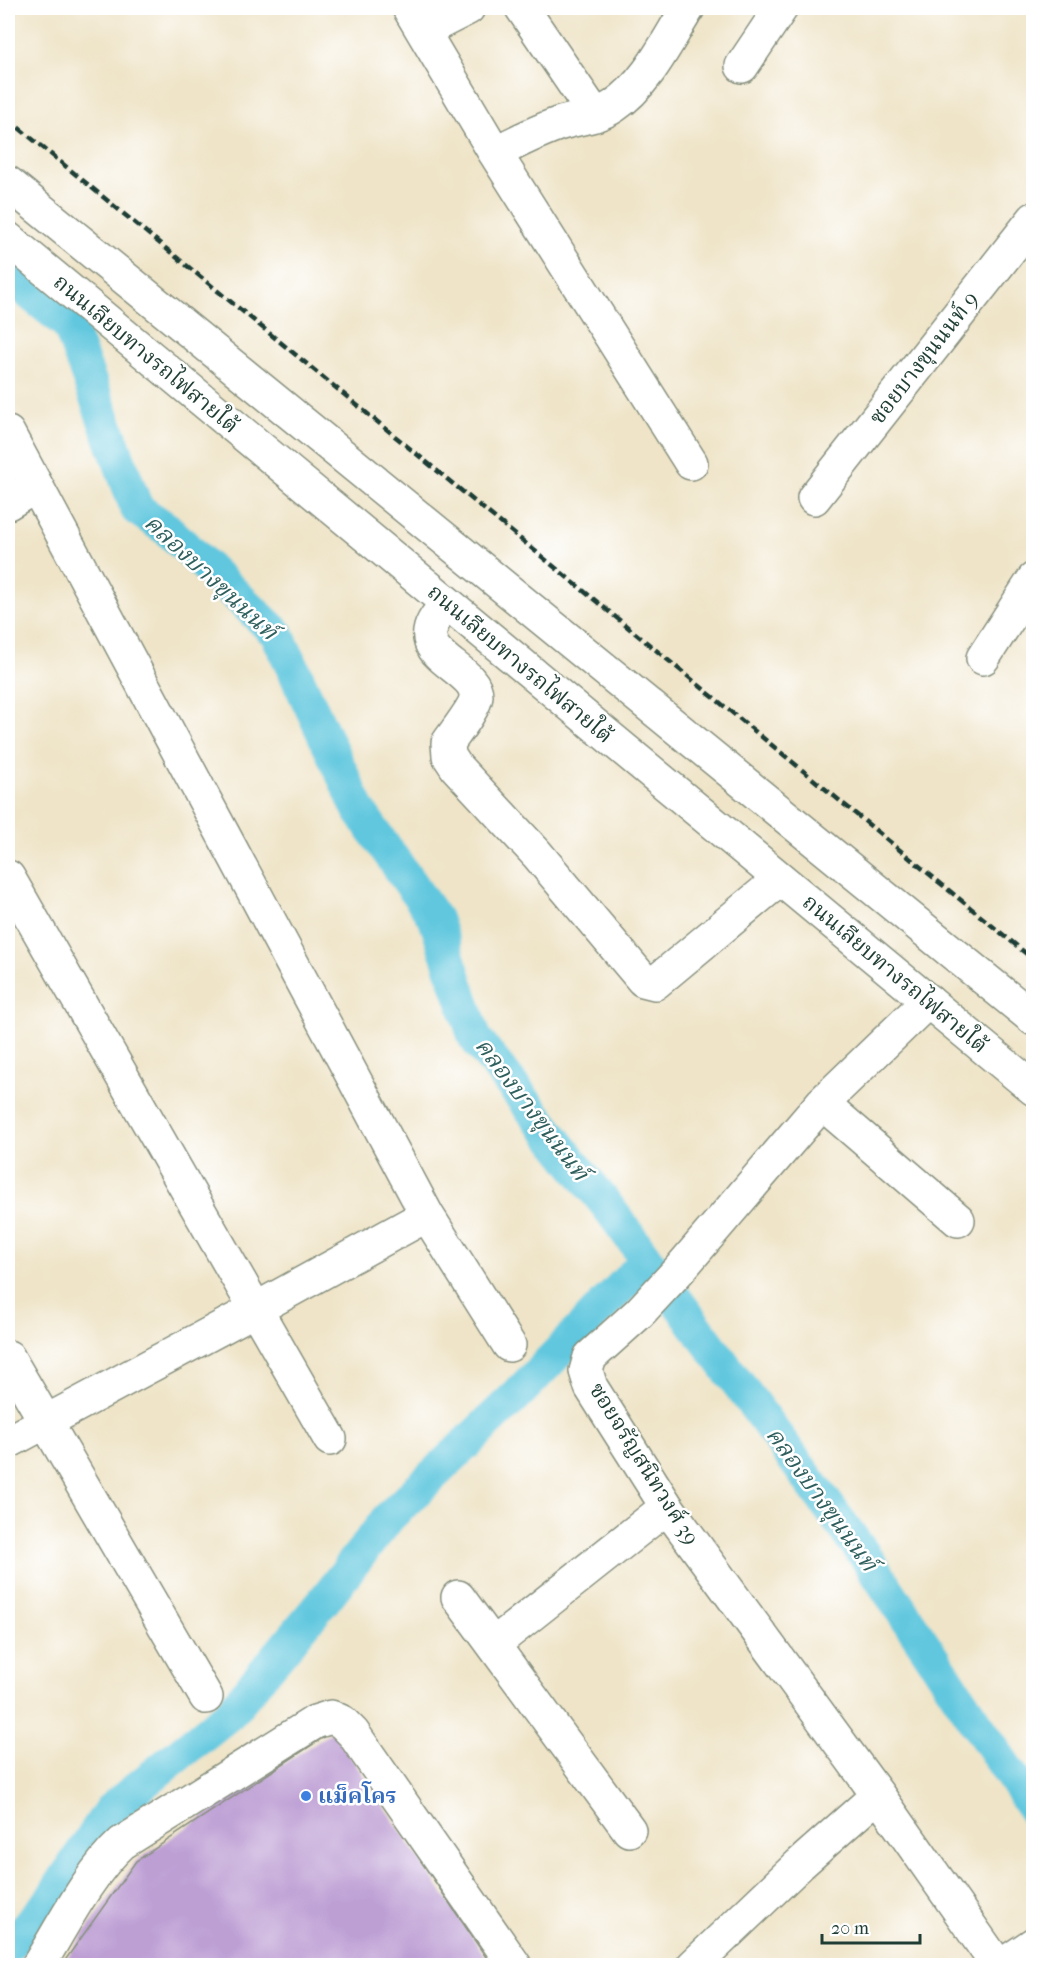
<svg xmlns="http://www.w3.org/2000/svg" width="1041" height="1973" font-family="'IM FELL French Canon','Noto Serif Thai',serif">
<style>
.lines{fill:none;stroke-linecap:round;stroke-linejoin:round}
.canal{stroke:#61c7de;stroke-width:34}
.building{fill:#bd9fd4}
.minor-casing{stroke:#87907e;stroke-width:36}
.major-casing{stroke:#87907e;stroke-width:36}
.minor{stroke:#fff;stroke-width:33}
.major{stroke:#fff;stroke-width:33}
.rail{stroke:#1f3d34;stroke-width:4.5;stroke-dasharray:9 4.5;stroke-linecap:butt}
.shop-dot{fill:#3f7fe0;stroke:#fff;stroke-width:2}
.labels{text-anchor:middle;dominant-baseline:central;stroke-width:5;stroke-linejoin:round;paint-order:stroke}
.street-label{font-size:22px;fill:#1f3d34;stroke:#fff}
.shop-label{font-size:22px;font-weight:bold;fill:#366cbe;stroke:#fff;text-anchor:start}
.water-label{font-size:24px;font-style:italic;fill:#30605e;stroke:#fff}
</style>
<rect width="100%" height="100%" fill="#fff"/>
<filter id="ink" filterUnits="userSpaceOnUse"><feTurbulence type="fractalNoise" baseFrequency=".0167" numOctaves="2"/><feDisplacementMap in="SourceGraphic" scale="12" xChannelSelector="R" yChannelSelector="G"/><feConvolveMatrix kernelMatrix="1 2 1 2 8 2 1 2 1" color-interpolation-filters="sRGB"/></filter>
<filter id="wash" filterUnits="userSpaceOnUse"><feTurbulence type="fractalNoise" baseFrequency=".008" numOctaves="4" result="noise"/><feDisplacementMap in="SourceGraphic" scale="24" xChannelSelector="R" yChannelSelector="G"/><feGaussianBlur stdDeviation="1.35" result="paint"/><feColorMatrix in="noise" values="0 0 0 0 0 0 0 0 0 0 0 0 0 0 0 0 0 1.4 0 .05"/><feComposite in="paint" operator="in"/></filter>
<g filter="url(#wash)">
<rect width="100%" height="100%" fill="#efe4c8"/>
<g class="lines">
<path class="canal" d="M8,276L69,325L137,509L167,529L277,634L359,810L435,919L475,1038L608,1207L868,1560L1034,1810
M8,1946L48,1904L110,1810L229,1714L325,1599L389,1517L519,1393L647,1260"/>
</g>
<g id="blocks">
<path class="building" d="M333,1731L492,1966H61L136,1861Z"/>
</g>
</g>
<g filter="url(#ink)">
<use href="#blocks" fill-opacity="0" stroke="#87907e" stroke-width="1.5"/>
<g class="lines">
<defs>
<path id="minor" d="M409,8L495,153L691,463
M522,8L595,115
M423,31L468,8
M742,66L781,8
M495,153C516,142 536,132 558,124C577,118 598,117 614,106C648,83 667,41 688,8
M8,433L427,1215L509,1345
M814,498L1034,219
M8,503L36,486
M448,604C394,655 477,664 476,696C476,706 455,733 448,743L449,756L457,768L537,854L643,980L655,983L780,879
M983,658L1034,579
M8,877L330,1439
M928,1001L822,1103L679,1270L639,1313L590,1357L586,1371L591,1387L667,1507L878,1795L998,1966
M822,1103L958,1220
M8,1357L206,1697
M8,1442L256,1309L427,1215
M458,1597L629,1830
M494,1644L667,1507
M38,1966C62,1927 89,1873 122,1843L315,1722L331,1717L342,1722L353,1733L515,1966
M693,1966L800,1864L878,1795
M1001,1966L1034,1944"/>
<path id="major" d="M8,183L1034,1019
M8,239L1034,1089"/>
</defs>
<use href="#minor" class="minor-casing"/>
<use href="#major" class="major-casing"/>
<use href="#minor" class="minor"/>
<use href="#major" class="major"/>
<path class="rail" d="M8,119L1034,960"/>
</g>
</g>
<circle class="shop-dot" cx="306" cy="1796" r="6"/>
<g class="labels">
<g class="street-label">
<text transform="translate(146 354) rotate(40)">ถนนเลียบทางรถไฟสายใต้</text>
<text transform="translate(924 358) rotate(-52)">ซอยบางขุนนนท์ 9</text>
<text transform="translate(520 664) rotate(40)">ถนนเลียบทางรถไฟสายใต้</text>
<text transform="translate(895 974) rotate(40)">ถนนเลียบทางรถไฟสายใต้</text>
<text transform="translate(644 1464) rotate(58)">ซอยจรัญสนิทวงศ์ 39</text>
</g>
<g class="shop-label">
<text x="318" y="1796">แม็คโคร</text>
</g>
<g class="water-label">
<text transform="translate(211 577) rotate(43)">คลองบางขุนนนท์</text>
<text transform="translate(532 1109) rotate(53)">คลองบางขุนนนท์</text>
<text transform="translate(822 1499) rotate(54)">คลองบางขุนนนท์</text>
</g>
</g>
<rect width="1041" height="1973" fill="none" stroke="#fff" stroke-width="30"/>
<path d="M822 1934v9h98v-9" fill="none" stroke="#1f3d34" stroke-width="3"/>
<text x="831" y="1934" font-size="18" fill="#1f3d34" stroke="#ffffff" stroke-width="4.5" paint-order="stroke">20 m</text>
</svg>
